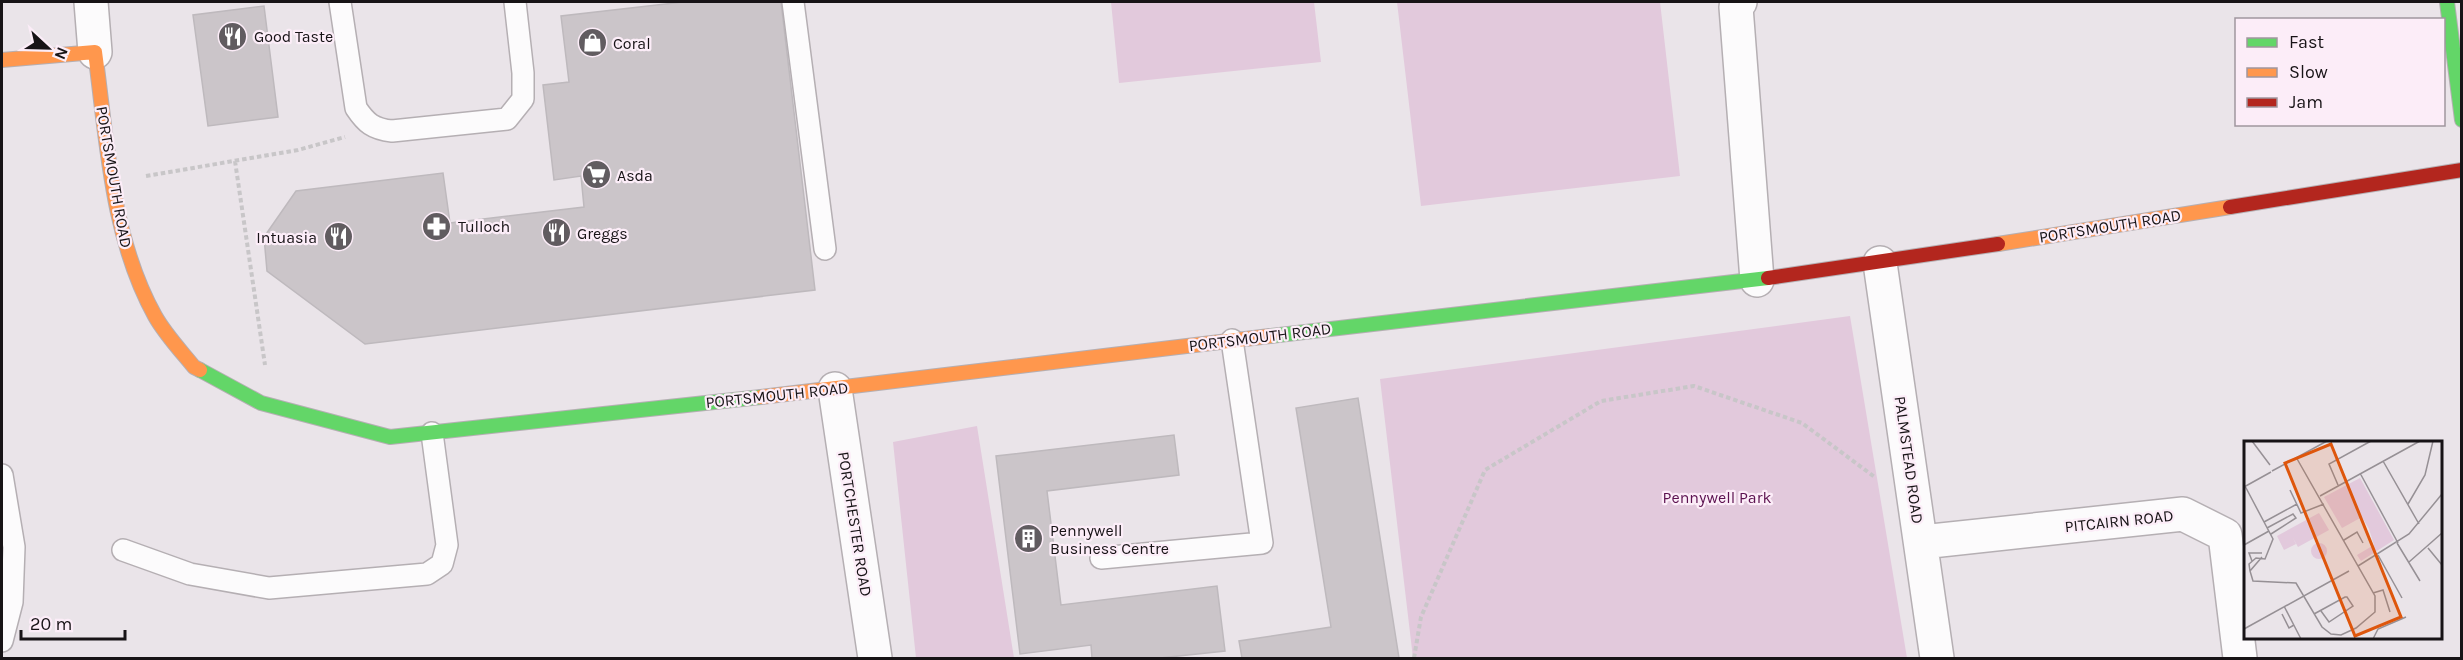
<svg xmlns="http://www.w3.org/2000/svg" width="2463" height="660" font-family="Karla,sans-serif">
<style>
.green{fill:#e2c9dc}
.building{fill:#cbc5c9;stroke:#beb9bd;stroke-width:1.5}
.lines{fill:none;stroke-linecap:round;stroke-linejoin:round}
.lane-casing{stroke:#b5afb3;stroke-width:24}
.street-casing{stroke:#b5afb3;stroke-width:36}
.fast-casing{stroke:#b5afb3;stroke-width:16}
.slow-casing{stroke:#b5afb3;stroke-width:16}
.jam-casing{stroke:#b5afb3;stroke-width:16}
.path{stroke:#c8c6c8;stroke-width:4;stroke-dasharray:4.5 3;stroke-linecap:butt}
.lane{stroke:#fcfbfc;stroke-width:21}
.street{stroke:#fcfbfc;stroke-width:33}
.fast{stroke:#63d668;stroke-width:14}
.slow{stroke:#ff974d;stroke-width:14}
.jam{stroke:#b3261e;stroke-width:14}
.labels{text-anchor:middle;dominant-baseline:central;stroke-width:4.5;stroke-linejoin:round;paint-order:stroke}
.poi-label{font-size:16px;fill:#171316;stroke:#fcedf8;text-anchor:start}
.street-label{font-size:16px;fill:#171316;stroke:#fcedf8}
.park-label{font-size:16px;fill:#5c1250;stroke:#fcedf8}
.inset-road{fill:none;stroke:#969095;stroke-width:1.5}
.view{fill:#de560c;fill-opacity:0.15;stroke:#de560c;stroke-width:3}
.inset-edge{fill:none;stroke:#171316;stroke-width:3}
</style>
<rect width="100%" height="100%" fill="#eae4e9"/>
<path class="green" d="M1111,2H1314L1321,62L1119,83Z
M1397,2H1660L1680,176L1421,206Z
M1850,316L1907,658H1413L1380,379Z
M977,426L1014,658H916L893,442Z"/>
<path class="building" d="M683,2H781L815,290L365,344L267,271L264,237L296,191L443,173L450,223L584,207L581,176L554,180L543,85L569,82L561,16Z
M264,6L278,117L208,126L193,15Z
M1358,398L1399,658H1242L1239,641L1331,627L1296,408Z
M1174,435L1179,475L1047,491L1061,605L1217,586L1225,651L1160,658H1092L1091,645L1020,654L996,456Z"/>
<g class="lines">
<defs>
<path id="lane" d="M340,2L356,108C366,123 373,129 392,131L507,119L523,99V73L515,2
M793,2L825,249
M2,475L14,547L12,602L2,641
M123,550L190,574L269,588L427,574L442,564L447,545L432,433
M1101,558L1262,543L1232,340"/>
<path id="street" d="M91,2L95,52
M1740,2L1736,7L1757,280
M1880,263L1937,658
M835,389L875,658
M1922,542L2183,514L2225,535L2240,658"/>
<path id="fast" d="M2447,2L2462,120
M1270,336L1768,278
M200,370L261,403L390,437L761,397"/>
<path id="slow" d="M2,60L95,52C107,140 111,237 155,316C165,334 181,351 194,367L200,370
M1998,244L2230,207
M761,397L1270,336"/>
<path id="jam" d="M2230,207L2462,170
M1768,278L1998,244"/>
</defs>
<use href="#lane" class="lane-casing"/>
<use href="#street" class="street-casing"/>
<use href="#fast" class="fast-casing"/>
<use href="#slow" class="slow-casing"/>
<use href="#jam" class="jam-casing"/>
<path class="path" d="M235,161L265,365
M146,176L298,150L345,137
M1414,658L1421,617L1485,470L1601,401L1694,386L1802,423L1876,478"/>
<use href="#lane" class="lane"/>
<use href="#street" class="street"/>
<use href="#fast" class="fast"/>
<use href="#slow" class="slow"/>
<use href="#jam" class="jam"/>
</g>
<defs>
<symbol id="restaurant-disc" viewBox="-11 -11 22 22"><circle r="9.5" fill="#615c60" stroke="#fcedf8"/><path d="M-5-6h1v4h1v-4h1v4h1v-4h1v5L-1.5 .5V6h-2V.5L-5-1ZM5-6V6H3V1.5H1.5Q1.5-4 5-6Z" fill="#fff"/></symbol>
<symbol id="shop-disc" viewBox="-11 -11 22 22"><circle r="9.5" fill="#615c60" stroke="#fcedf8"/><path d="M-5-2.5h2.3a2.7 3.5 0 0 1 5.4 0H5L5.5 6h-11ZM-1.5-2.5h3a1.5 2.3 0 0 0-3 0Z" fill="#fff"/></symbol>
<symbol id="supermarket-disc" viewBox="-11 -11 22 22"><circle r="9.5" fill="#615c60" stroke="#fcedf8"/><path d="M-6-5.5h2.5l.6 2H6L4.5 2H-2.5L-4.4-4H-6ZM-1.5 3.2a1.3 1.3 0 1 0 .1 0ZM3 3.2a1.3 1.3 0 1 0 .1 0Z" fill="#fff"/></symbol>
<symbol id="pharmacy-disc" viewBox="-11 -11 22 22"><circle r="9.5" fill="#615c60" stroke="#fcedf8"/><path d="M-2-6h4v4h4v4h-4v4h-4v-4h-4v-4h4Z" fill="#fff"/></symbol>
<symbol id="building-disc" viewBox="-11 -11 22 22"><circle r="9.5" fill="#615c60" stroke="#fcedf8"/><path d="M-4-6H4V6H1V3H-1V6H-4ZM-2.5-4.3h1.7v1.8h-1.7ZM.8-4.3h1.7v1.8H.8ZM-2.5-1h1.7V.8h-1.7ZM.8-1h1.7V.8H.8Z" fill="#fff"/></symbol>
</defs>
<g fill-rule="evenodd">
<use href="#restaurant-disc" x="216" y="20" width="33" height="33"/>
<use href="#shop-disc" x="576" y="26" width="33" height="33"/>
<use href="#supermarket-disc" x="580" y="158" width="33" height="33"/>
<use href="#pharmacy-disc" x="420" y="210" width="33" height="33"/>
<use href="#restaurant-disc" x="540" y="216" width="33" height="33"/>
<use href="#restaurant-disc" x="322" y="220" width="33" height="33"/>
<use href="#building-disc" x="1012" y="522" width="33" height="33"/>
</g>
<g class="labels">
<g class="poi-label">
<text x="254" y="36">Good Taste</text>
<text x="613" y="43">Coral</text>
<text x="617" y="175">Asda</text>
<text x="458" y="226">Tulloch</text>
<text x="577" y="233">Greggs</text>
<text x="317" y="237" text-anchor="end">Intuasia</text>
<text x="1050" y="530">Pennywell<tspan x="1050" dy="18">Business Centre</tspan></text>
</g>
<g class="street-label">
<text transform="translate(114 177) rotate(80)">PORTSMOUTH ROAD</text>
<text transform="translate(2110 226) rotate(-9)">PORTSMOUTH ROAD</text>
<text transform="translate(1260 337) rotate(-7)">PORTSMOUTH ROAD</text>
<text transform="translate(777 395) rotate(-6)">PORTSMOUTH ROAD</text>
<text transform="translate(1909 460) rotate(82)">PALMSTEAD ROAD</text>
<text transform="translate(2119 521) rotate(-6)">PITCAIRN ROAD</text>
<text transform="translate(855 524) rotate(81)">PORTCHESTER ROAD</text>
</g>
<g class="park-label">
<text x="1717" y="497">Pennywell Park</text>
</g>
</g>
<g transform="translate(2244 441)">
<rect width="198" height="198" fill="#eae4e9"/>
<path d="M116,37L150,99L117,120L113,114L130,104L125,88L118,76L98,87L80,56ZM75,72L85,89L54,106L49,97L52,103L40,109L33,95ZM67 110a8 8 0 1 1 16 0a8 8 0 1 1-16 0Z" fill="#e2c9dc"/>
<path class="inset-road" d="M8,0L26,24M139,20L175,83M28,30L83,0M116,32L154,102M94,44L85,23L127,0M1,45L29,98L21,118L12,117L5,123L6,130M0,46L27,31M46,49L57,72L80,63M76,55L176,0M164,63L181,34L189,0M20,81L53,63M23,87L49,73L52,77L27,93M100,99L113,91L119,102M153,102L176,140M0,104L25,90M184,107L198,124M134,114L158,157M18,116L6,130L9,140L52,142L78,186L87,193L97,194L112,187L131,171V155L52,16M8,120L5,112H18M165,121L198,92M114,125L165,93L198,53M129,152L139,149L146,171M40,165L57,198M38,173L45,187L50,184M70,173L81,167L101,156H103L109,165L85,181L77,170M0,188L105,130M129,198L134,188L162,176"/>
<path class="view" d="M87,3L157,176L111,195L41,22Z"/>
<rect width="198" height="198" class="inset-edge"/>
</g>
<rect width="2463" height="660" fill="none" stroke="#171316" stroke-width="6"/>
<rect x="2235" y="18" width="210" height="108" fill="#fcedf8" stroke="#a0969e" stroke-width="1.5"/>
<rect x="2247" y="38" width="30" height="9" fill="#63d668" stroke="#a0969e" stroke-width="1.5"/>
<text x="2289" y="48" font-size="18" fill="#171316">Fast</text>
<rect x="2247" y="68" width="30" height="9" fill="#ff974d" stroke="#a0969e" stroke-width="1.5"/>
<text x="2289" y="78" font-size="18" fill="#171316">Slow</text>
<rect x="2247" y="98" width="30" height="9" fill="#b3261e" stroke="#a0969e" stroke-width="1.5"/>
<text x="2289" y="108" font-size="18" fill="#171316">Jam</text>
<g transform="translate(48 48) rotate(112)" stroke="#fcedf8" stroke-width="4.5" paint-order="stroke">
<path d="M0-4.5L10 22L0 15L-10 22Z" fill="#171316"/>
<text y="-9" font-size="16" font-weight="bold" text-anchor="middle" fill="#171316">N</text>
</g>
<path d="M21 630v9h104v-9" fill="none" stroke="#171316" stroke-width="3"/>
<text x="30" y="630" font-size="18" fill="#171316" stroke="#fcedf8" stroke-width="4.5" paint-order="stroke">20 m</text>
</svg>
